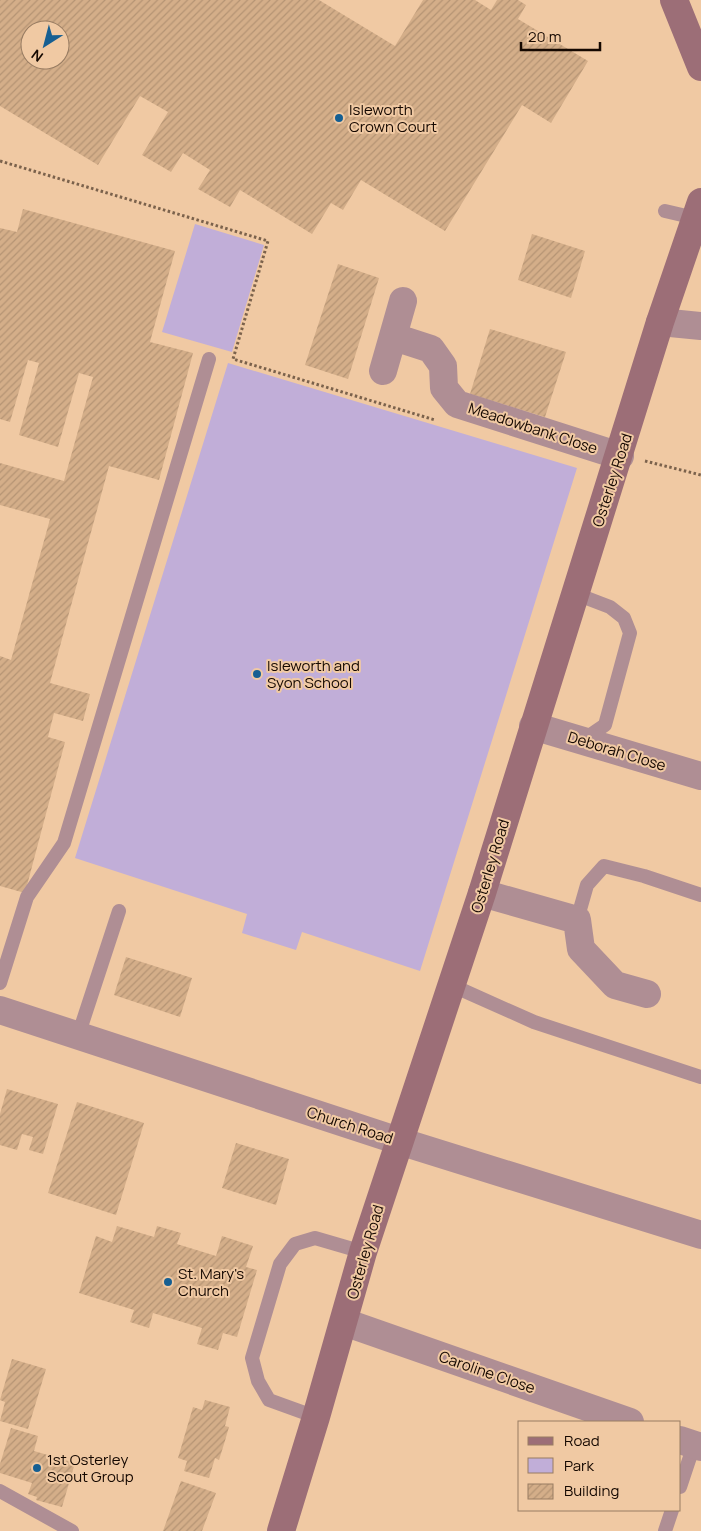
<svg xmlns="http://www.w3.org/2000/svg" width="701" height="1531" font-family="Manrope,sans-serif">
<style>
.park{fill:#c1aed8}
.building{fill:url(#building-hatch);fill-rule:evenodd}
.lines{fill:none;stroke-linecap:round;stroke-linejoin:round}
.path{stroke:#7b624c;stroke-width:3;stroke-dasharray:2.5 2.5;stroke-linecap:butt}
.lane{stroke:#af8e94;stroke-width:14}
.street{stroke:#af8e94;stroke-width:28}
.secondary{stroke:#9c6e77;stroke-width:28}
.poi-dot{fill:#165f92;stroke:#f0c9a3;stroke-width:2}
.labels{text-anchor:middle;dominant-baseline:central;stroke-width:4;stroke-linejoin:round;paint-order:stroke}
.poi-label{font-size:15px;fill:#150800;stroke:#f0c9a3;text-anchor:start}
.street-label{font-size:15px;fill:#150800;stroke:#f0c9a3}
</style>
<defs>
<pattern id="building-hatch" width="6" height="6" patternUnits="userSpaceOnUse" patternTransform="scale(1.25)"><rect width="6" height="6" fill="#d4ae89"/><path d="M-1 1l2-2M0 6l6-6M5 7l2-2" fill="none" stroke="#b59474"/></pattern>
</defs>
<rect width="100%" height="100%" fill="#f0c9a3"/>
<path class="park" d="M195,224L264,245L232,352L162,332Z
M228,363L577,468L420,971L302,932L296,950L242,933L247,914L75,858Z"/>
<path class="building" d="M0,0H319L395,46L423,0H475L491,10L497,0H518L526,5L518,19L588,61L551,123L522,105L445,231L361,180L343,210L331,203L312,234L240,190L230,207L198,189L210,170L183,153L171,172L142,155L168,112L140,96L98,165L0,106ZM30,30H60V60H30Z
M23,209L175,251L150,342L193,353L159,480L109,466L50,683L90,694L83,721L54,713L48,737L65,742L25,893L0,886V656L11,660L50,519L0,505V463L64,481L93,377L79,373L58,447L19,435L39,363L28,360L10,422L0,419V228L17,232Z
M532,234L585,251L571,298L518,280Z
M338,264L379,278L348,379L305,365Z
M490,329L566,352L545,417L470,394Z
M126,957L192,978L180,1017L114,995Z
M7,1089L58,1104L43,1154L29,1150L33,1137L22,1134L17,1150L0,1145V1114Z
M77,1102L144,1123L116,1215L48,1193Z
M236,1143L289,1159L276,1205L222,1188Z
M117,1226L154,1237L157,1226L181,1233L177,1244L216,1256L222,1236L253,1246L246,1267L257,1270L237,1337L223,1333L218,1350L197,1344L202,1328L153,1313L149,1328L130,1322L134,1310L79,1293L96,1236L112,1242Z
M12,1359L46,1369L28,1429L0,1421L5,1402L0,1400Z
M205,1400L230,1407L225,1426L229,1427L224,1444L220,1443L224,1444L219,1460L215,1458L209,1478L184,1471L187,1461L178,1458L193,1407L202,1410Z
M11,1428L38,1436L34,1451L75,1463L62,1507L36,1500L37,1497L28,1494L32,1483L0,1473V1464Z
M181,1481L216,1493L202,1531H163Z"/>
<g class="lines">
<path class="path" d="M0,161L268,241L233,359L435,420
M645,461L701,475"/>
<path class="lane" d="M665,211L695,218
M576,594L610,607L624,618L630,633L605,725L583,740
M577,920L587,885L604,866L644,876L701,895
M0,983L27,897L64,843L209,359
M451,985L534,1022L701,1077
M78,1036L119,911
M316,1417L269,1400L258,1381L252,1358L280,1264L295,1244L315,1238L363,1252
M680,1487L694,1445
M0,1491L72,1531
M665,1531L672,1510"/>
<path class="street" d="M660,322L701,326
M394,337L431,349L443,366L444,388L457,404L620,456
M383,371L403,301
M533,726L701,776
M482,893L577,920L581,949L615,985L647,994
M0,1010L399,1141L701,1235
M344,1322L630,1422
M680,1440L701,1447"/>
<path class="secondary" d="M674,0L701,67
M281,1531L316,1417L363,1252L482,893L660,322L701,202"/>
</g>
<g class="poi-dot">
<circle cx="339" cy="118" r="5"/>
<circle cx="257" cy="674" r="5"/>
<circle cx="168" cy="1282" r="5"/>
<circle cx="37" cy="1468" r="5"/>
</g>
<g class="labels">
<g class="poi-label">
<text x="349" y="109">Isleworth<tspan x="349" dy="17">Crown Court</tspan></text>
<text x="267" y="665">Isleworth and<tspan x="267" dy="17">Syon School</tspan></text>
<text x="178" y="1273">St. Mary's<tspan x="178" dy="17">Church</tspan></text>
<text x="47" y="1459">1st Osterley<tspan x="47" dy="17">Scout Group</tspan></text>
</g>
<g class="street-label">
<text transform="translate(533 428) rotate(18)">Meadowbank Close</text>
<text transform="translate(612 480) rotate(-72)">Osterley Road</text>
<text transform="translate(617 751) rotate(17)">Deborah Close</text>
<text transform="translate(490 866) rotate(-73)">Osterley Road</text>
<text transform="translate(350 1125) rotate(18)">Church Road</text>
<text transform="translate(365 1252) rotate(-74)">Osterley Road</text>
<text transform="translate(487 1372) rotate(19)">Caroline Close</text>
</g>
</g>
<rect x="518" y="1421" width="162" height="90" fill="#f0c9a3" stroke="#987c62"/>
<rect x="528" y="1437" width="25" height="8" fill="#9c6e77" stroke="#987c62"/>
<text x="564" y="1446" font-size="15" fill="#150800">Road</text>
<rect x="528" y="1458" width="25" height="15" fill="#c1aed8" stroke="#987c62"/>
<text x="564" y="1471" font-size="15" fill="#150800">Park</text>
<rect x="528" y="1484" width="25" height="15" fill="url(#building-hatch)" stroke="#987c62"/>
<text x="564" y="1496" font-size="15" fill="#150800">Building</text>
<g transform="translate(45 45) rotate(216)"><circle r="24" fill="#f0c9a3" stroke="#987c62"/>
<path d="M0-4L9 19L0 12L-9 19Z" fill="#165f92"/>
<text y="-8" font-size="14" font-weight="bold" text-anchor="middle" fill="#150800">N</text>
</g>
<path d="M521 42v8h79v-8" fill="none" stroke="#150800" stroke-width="2.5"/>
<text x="528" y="42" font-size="15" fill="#150800" stroke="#f0c9a3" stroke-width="4" paint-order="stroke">20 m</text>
</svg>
